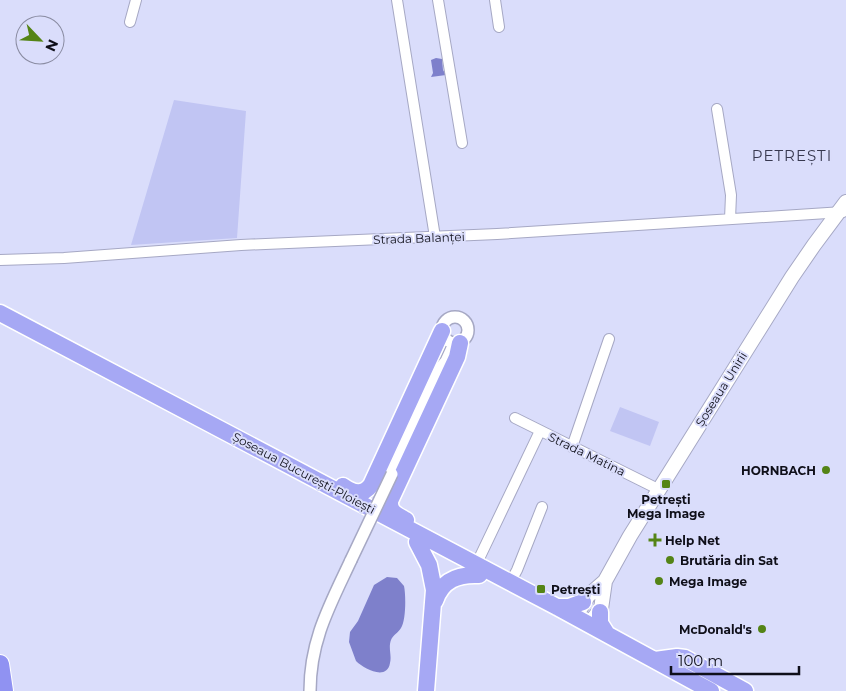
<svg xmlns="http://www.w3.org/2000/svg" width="846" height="691" font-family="Montserrat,sans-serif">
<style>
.green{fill:#c1c5f3}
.water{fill:#7e80cb}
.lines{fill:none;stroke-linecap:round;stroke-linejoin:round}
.minor-casing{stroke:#a6a8c4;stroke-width:12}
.tertiary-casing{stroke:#a6a8c4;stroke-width:14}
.secondary-casing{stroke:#a6a8c4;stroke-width:16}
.trunk-casing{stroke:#fff;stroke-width:19}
.motorway-casing{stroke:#fff;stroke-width:20}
.minor{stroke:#fff;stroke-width:10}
.tertiary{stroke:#fff;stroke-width:11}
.secondary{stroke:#fff;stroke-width:14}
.trunk{stroke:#a6a8f4;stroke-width:16}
.motorway{stroke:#9092f2;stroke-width:18}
.tertiary-bridge-casing{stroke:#a6a8c4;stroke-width:14;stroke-linecap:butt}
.tertiary-bridge{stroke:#fff;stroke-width:11}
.poi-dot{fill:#548416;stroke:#daddfb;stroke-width:2}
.labels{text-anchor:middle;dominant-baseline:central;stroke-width:4;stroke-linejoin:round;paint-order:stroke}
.street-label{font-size:12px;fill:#0f0f19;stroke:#daddfb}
.poi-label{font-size:12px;font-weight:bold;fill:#0f0f19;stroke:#daddfb;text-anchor:start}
.quarter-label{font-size:15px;letter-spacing:1px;fill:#37384f;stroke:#daddfb}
</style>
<rect width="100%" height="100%" fill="#daddfb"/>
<path class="green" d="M174,100L246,111L237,238L131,245Z
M620,407L659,422L650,446L610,431Z"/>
<path class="water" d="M436,58L442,59L443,70L446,75L431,77L433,73L431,60Z
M387,577L397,578L404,586C406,595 406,621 401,628C398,633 393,635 391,640C388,648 392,655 390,663C387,681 364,669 356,661L349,642L350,632L358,621L374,585Z"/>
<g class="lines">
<defs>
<path id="minor" d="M397,0L435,237
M438,0L462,143
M495,0L499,27
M130,22L136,0
M717,109L731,195L730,219
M0,260L64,258L241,245L497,234L843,212
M515,418L658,489
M572,447L609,339
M476,565L540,431
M510,583L517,570L542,507"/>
<path id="tertiary" d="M442 330a13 13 0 1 1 26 0a13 13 0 1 1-26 0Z
M392,474L440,368L446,361L452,348
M310,691C310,640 330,605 351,560"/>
<path id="secondary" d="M579,611L588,596L605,581
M592,620L601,609L605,581L630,536L792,277L814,245L846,202"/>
<path id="trunk" d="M0,313L557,607L711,691
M343,486C353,493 363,496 371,485L442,331
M406,520C397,515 389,512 390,501L457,357L460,343
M417,542L429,565L434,590L426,691
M435,601C442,580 458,574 479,575
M557,607H569L583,602
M600,612V623L607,634
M655,660L677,657L685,658L745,691"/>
<path id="motorway" d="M0,664L4,691"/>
</defs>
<use href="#minor" class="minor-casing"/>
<use href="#tertiary" class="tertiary-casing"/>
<use href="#secondary" class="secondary-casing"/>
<use href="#trunk" class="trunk-casing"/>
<use href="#motorway" class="motorway-casing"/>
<use href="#minor" class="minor"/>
<use href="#tertiary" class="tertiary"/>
<use href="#secondary" class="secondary"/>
<use href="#trunk" class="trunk"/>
<use href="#motorway" class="motorway"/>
<defs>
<path id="tertiary-bridge" d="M351,560L392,474"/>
</defs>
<use href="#tertiary-bridge" class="tertiary-bridge-casing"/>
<use href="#tertiary-bridge" class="tertiary-bridge"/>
</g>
<g class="poi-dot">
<circle cx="826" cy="470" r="5"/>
<rect x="661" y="479" width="10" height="10" rx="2.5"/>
<path d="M652.5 532.5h5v5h5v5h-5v5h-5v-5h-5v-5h5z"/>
<circle cx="670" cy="560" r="5"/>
<circle cx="659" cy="581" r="5"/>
<rect x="536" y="584" width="10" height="10" rx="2.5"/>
<circle cx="762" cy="629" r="5"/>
</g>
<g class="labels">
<g class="street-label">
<text transform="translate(419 238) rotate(-2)">Strada Balanței</text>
<text transform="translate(721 389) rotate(-58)">Șoseaua Unirii</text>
<text transform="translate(587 454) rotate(26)">Strada Matina</text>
<text transform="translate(304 473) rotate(28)">Șoseaua București-Ploiești</text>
</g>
<g class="poi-label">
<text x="816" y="470" text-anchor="end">HORNBACH</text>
<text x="666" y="499" text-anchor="middle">Petrești<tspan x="666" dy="14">Mega Image</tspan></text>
<text x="665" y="540">Help Net</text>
<text x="680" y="560">Brutăria din Sat</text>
<text x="669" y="581">Mega Image</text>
<text x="551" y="589">Petrești</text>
<text x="752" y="629" text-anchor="end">McDonald's</text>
</g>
<g class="quarter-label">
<text x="792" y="155">PETREȘTI</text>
</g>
</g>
<g transform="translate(40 40) rotate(115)"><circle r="24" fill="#daddfb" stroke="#898ba1"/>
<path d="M0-4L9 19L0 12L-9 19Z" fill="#548416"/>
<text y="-8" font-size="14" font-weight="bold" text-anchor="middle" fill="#0f0f19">N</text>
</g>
<path d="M671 666v8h128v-8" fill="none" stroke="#0f0f19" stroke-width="2.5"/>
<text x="678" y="666" font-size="15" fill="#0f0f19" stroke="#daddfb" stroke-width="4" paint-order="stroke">100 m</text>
</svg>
